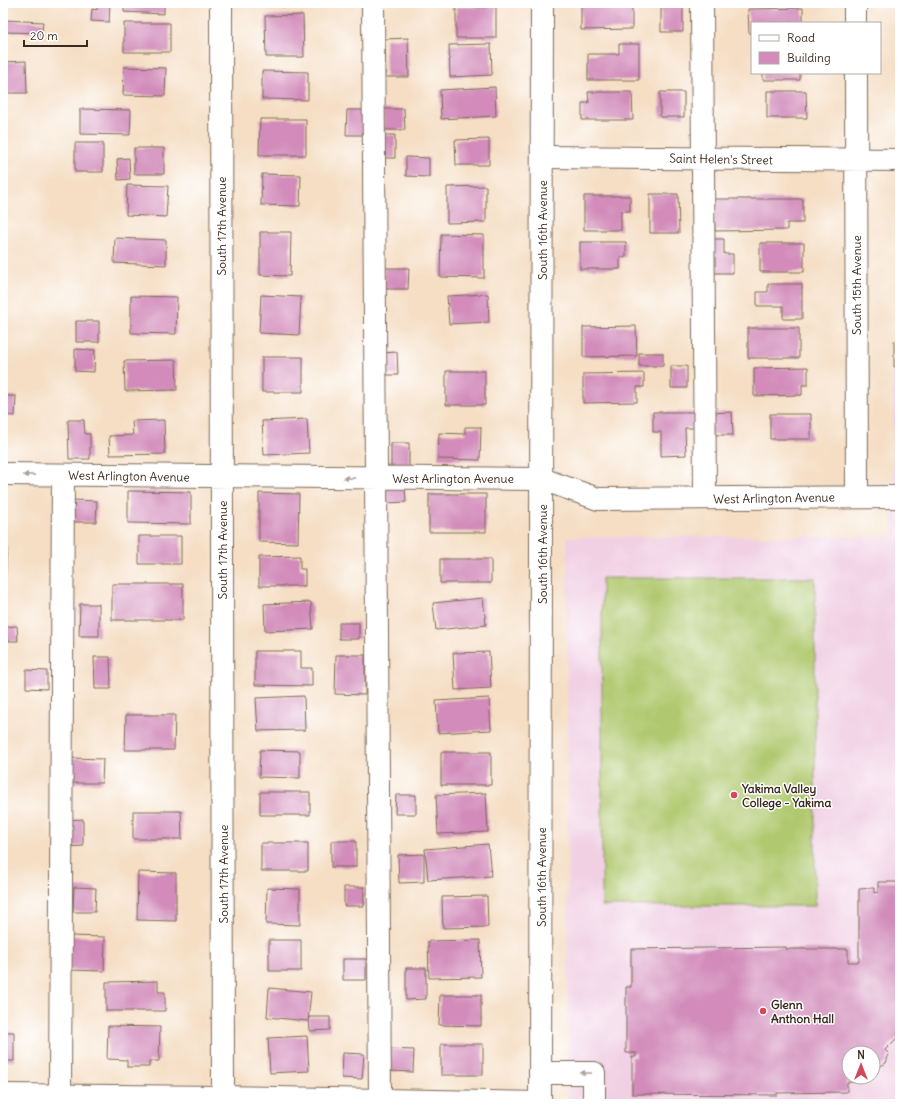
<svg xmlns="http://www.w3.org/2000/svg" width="903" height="1107" font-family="Delius,sans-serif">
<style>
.built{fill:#f1d0e4;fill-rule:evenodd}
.garden{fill:#b0c96f;stroke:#767a46}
.building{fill:#d28bba}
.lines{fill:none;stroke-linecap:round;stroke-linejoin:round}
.minor-casing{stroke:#7c6958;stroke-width:24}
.major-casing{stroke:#7c6958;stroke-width:24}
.minor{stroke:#fff;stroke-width:22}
.major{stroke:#fff;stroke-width:22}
.oneway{fill:#a79f9a}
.poi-dot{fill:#d1495b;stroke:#fff;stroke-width:1.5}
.labels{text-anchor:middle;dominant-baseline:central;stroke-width:3;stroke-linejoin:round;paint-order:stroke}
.street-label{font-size:12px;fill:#3b2a1e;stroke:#fff}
.poi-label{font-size:12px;font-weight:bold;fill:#3b2a1e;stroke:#fff;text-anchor:start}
</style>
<rect width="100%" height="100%" fill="#fff"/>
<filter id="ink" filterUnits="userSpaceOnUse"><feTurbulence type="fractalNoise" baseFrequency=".025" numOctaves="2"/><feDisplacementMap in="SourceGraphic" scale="8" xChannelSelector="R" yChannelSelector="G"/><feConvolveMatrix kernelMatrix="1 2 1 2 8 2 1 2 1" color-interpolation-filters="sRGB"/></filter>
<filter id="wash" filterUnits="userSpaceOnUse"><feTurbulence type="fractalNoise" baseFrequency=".012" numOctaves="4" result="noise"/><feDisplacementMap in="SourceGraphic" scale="16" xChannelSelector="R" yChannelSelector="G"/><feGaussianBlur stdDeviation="0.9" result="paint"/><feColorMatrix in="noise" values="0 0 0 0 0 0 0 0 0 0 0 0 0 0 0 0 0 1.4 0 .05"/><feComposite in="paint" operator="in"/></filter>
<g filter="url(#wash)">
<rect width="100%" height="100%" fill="#f5dec4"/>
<path class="built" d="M893,372H900V1104H568L567,537L893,536ZM849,1053H873V1077H849Z"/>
<path class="garden" d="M602,578H815V906H602Z"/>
<g id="blocks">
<path class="building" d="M97,3H110L109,22L91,21L92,9L97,10Z
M124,3H164V14L124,12Z
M262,3H307V9L262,5Z
M581,3H632V29L581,30Z
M683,4V32H661V5Z
M456,7H496V38H456Z
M803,8V23H752V33H749L748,9Z
M303,15L304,57H266L265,16Z
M5,20L43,22L42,33L4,32Z
M124,23H170V52H124Z
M408,38L409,77H386L385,39Z
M491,44L492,75L450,77L449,45Z
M619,44H639V80H588V54H619Z
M26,61L27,93H3V62Z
M124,67L166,68L165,96L123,95Z
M262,71L308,72V100L262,99Z
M763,73H800V80H763Z
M495,87L496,116L441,119L440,90Z
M767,91H806L807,118H767Z
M588,92H632L633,120H582V103H589Z
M660,92H684V117H660Z
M80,109L131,110L130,135L80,134Z
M383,109H404L405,130H384Z
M347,110H364L363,135H346Z
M260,119H306V155H259Z
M383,135H395V158H383Z
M489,139V165H456L455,140Z
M75,143H103V172H75Z
M134,148H164V174H134Z
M406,157L429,158V177L406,176Z
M129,158L130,179L118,180L117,159Z
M262,174L301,175L300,206L261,205Z
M127,185L168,186L166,217L126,215Z
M486,186V222L447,223V187Z
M650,194H678L679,233H650Z
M584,196H630V211H621V230H584Z
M714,199H803V223H787V230L715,231Z
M260,232H291L290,276L260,275Z
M441,234L484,235V278L440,277Z
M115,238L166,240V265L114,263Z
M707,239H724V254H733V273H707Z
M580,242H626V257L620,258V269H580Z
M760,243H804V272H760Z
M384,268H409L408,289H384Z
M768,284H802V319H783V306H757V292H768Z
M488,294L489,322L449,324L447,296Z
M261,295L301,297L299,335L259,333Z
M131,296L177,297L176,334L131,333Z
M76,321H99V342H76Z
M636,326L637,356L583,357V327Z
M748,328H799V358H748Z
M894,341H900V366L894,367Z
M75,349L95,350L94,372L75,371Z
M397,352L398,375H383L382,353Z
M639,353H663V366H639Z
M262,357H303V392H262Z
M176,360L177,390L125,391L124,361Z
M671,366H687V388H671Z
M808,367V385H802V395L754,396V368Z
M446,371H485V405H446Z
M644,373V387H637V402L583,403V374Z
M3,396H16L15,416L3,415Z
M653,412H696V428H685L686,455L661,456V432H653Z
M732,412L733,435H708V413Z
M770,414H811V439H770Z
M307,419L309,453L264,455L262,421Z
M68,420H84L85,434H90V459H69Z
M164,420L165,454L110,455L109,436L133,435L132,421Z
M465,427H481L480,460L438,459L439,433L465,434Z
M391,443H409V468H391Z
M386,488H405L406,502L387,503Z
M128,491L191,492V524L128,523Z
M259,493L299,494L298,543L259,542Z
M429,494H486V532H429Z
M74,500L97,501L96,522H74Z
M139,536H181V564H139Z
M3,546H7L5,585H3Z
M300,556V569H305V586H259V557Z
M440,559H491V583H440Z
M112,584H183V620H112Z
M483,598L486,625L436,630L433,603Z
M311,602L313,629L265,631L264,604Z
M80,604H99V636H79Z
M339,623H359V639H339Z
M17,626L18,641H3V627Z
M255,651H301V668H312V686L255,685Z
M489,652L491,688L455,690L453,653Z
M336,655H365V695L335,694Z
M94,657H110L111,689H95Z
M26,670L47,671V689L26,688Z
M304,696L305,730L258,731L256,698Z
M489,698L491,730L438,733L436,701Z
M126,715H175L174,750H125Z
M260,750L300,751V778L259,777Z
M441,752H491V785H441Z
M72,758L103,759L102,783H71Z
M260,792H310V815H260Z
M486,793L488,832L438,834L436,795Z
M396,795H416V814H395Z
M133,811H181L182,839H133Z
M83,819V846L67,847L66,820Z
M331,841H356V867H331Z
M261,843H308V871H261Z
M488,844L491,876L428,880L425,849Z
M424,854V882L399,883L398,855Z
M138,872L176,873V921L137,920Z
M878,882H900V1035L885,1050L889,1054L886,1063L874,1070L873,1053H849V1077H860L855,1082H847V1092L777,1093V1095L632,1094V1057H636V1053H626V987H631V949L786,947V949H848V962H859V889L874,888V893L878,892Z
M74,887L96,888L95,912H73Z
M344,887H364V906H344Z
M267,888L300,889V925L266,924Z
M487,896L488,927L443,928L442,897Z
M70,936L105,937L104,971L69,970Z
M269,940H301V971H269Z
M480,940L481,977L429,978L428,941Z
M343,959H366V980H343Z
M406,968H426V999L406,1000Z
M158,981V992H165V1011H106V982Z
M269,988L311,992L308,1021L267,1017Z
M440,995H481V1026L439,1025Z
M309,1017H330V1030L310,1031Z
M108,1026L160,1027L159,1061H149V1067H127V1060L107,1059Z
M3,1032H14V1061H3Z
M307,1036L309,1071L270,1073L268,1038Z
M441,1044H483V1075H441Z
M389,1049L414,1050L413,1072L388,1071Z
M343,1053L364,1054L362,1079L342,1078Z"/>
</g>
</g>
<g filter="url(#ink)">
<use href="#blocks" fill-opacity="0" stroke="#7c6958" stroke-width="1"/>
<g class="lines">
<defs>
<path id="minor" d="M221,3L223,1097
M373,3L380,1100
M702,3L705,498
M855,3V23
M856,73L857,497
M542,157L900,160
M3,474L542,479L598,499L900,497
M540,1073H594V1104
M3,1095L223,1097L540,1103
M60,1096L63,475"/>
<path id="major" d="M540,1104L542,3"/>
</defs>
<use href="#minor" class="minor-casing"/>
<use href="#major" class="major-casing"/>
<use href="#minor" class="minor"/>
<use href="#major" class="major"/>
</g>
<defs><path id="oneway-solid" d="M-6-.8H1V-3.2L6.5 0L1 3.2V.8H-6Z"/></defs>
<g class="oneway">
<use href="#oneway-solid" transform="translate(29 475) rotate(-180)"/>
<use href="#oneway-solid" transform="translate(349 478) rotate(-179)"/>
<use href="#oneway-solid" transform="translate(586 1073) rotate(180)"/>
</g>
</g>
<g class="poi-dot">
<circle cx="734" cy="795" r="4"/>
<circle cx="763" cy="1011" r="4"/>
</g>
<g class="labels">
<g class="street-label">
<text transform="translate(721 159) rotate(1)">Saint Helen's Street</text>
<text transform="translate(221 226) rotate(-90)">South 17th Avenue</text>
<text transform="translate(542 230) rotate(-90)">South 16th Avenue</text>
<text transform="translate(856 285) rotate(-90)">South 15th Avenue</text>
<text transform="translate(129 476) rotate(1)">West Arlington Avenue</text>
<text x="453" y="478">West Arlington Avenue</text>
<text transform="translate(774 498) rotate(-1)">West Arlington Avenue</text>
<text transform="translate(222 550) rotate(-90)">South 17th Avenue</text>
<text transform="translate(542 554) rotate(-90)">South 16th Avenue</text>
<text transform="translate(223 874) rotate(-90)">South 17th Avenue</text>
<text transform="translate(541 877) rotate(-90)">South 16th Avenue</text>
</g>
<g class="poi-label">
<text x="742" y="788">Yakima Valley<tspan x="742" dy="14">College - Yakima</tspan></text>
<text x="771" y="1004">Glenn<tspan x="771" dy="14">Anthon Hall</tspan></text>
</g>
</g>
<rect width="903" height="1107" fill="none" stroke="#fff" stroke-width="16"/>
<rect x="751" y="22" width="130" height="52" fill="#ffffff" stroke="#b1aaa5"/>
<rect x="759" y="35" width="20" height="6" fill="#ffffff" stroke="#b1aaa5"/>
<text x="787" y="42" font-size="12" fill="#3b2a1e">Road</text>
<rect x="759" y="52" width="20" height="12" fill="#d28bba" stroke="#b1aaa5"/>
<text x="787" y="62" font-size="12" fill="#3b2a1e">Building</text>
<g transform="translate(861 1065)"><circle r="19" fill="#ffffff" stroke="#b1aaa5"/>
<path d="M0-3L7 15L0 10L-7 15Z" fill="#d1495b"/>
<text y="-6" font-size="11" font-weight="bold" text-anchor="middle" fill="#3b2a1e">N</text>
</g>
<path d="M24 40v6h63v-6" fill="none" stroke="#3b2a1e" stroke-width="2"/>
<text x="30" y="40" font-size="12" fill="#3b2a1e" stroke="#ffffff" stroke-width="3" paint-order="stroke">20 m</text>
</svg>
